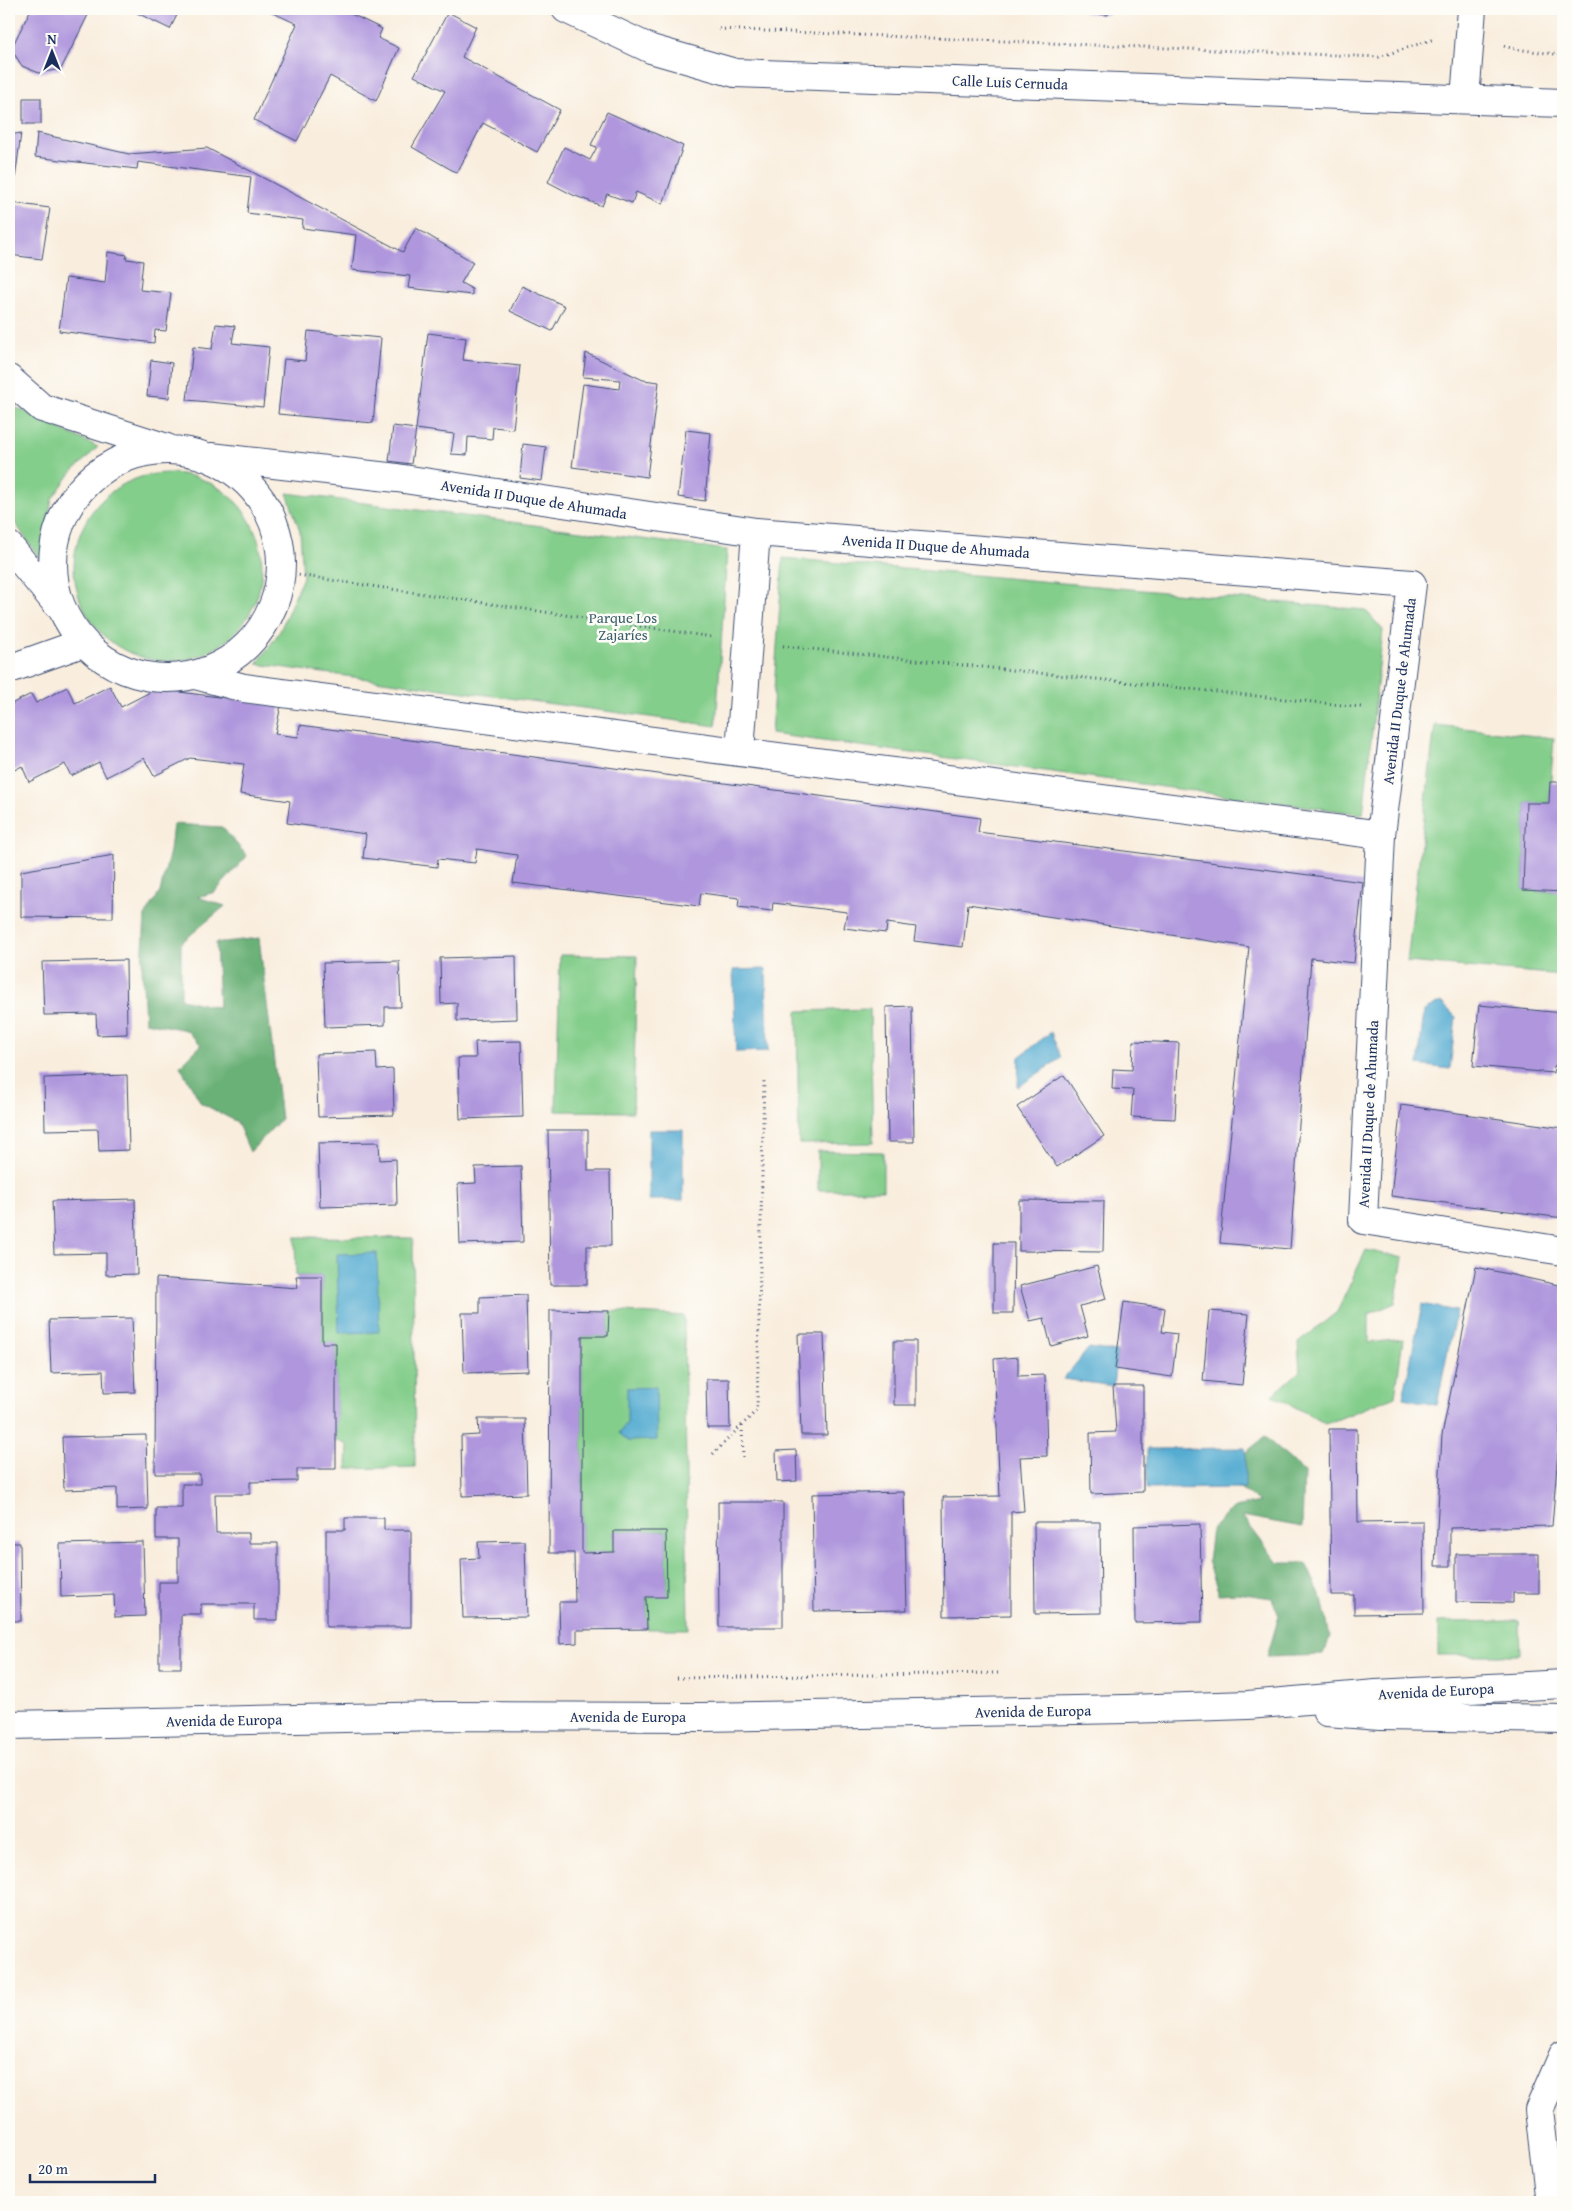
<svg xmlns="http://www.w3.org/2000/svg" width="1572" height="2211" font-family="'Gentium Book Plus',serif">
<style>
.green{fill:#84ce8b;stroke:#507e74}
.forest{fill:#6bb177;stroke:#43706a}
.water{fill:#54acd1;stroke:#386e98}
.building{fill:#af96dd}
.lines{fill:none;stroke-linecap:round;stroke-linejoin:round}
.minor-casing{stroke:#3c4c71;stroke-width:30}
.major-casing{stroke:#3c4c71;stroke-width:30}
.path{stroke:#3c4c71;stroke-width:3;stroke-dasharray:1 4;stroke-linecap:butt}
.minor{stroke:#fff;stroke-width:28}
.major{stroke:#fff;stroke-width:28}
.labels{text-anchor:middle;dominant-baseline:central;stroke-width:5;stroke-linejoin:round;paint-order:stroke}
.street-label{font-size:15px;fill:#1b2f5e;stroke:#fdfcf7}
.park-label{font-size:15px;fill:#3a5f6c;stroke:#fdfcf7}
</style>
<rect width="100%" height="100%" fill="#fdfcf7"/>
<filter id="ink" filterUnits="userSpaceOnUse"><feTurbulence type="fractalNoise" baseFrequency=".02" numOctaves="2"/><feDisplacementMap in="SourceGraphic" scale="10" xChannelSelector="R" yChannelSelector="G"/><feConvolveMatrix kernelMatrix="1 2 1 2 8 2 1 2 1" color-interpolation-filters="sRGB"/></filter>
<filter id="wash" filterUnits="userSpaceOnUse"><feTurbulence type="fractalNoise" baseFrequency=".0096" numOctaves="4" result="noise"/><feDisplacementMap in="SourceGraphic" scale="20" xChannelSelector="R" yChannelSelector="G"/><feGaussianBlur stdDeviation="1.12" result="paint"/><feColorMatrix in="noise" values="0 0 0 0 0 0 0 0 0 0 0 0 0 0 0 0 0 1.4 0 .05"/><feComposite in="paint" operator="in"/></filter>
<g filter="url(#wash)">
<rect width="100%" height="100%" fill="#f9eede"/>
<path class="green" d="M9,404L98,447L71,473L52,499L40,559L9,514Z
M74 567a94 94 0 1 1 188 0a94 94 0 1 1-188 0Z
M287,493L727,550L716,726L257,664L280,631L303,577L300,531Z
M783,558L1365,610L1383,630L1363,814L771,734Z
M1435,725L1554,738L1549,803H1526L1523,890L1563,892V975L1407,962Z
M560,955L637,956L633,1112L556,1111Z
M870,1009L873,1143L799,1144L797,1011Z
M818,1151L883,1152V1190H818Z
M295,1237L413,1238L415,1467L347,1469L348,1445L336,1440V1343H322V1276H296Z
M1366,1250L1403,1258L1395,1303L1369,1314V1343L1403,1339L1395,1396L1326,1424L1273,1395L1300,1371L1298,1343L1337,1312Z
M609,1311L684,1316L688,1629H647L646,1597L667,1596L666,1531H614V1552L582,1553V1336H608Z
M1519,1621L1520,1655H1438V1622Z"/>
<path class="forest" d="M173,824L222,827L247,856L215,892L198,897L225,906L181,943V999L219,1008L216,943L259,938L281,1119L250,1152L237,1122L201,1103L180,1066L201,1045L186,1030L145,1022L142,966L145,916L160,892L170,851Z
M1265,1437L1304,1472L1302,1527L1242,1516L1278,1563H1306L1322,1599L1330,1636L1324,1655L1267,1657L1279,1616L1272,1598L1237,1593L1219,1594L1208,1561L1212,1529L1234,1507L1260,1502L1238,1488L1245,1453Z"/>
<path class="water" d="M766,969L768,1051L736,1052L733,970Z
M1441,1002L1456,1017L1450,1069L1418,1065L1424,1011Z
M1051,1032L1061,1058L1018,1087L1019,1057Z
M649,1130H683V1200H649Z
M377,1253L379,1332L339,1333L337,1254Z
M1422,1304L1456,1311L1437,1405L1403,1398Z
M1089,1348L1117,1352L1113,1386L1063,1379Z
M656,1387L657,1440L628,1441L619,1433L627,1423V1388Z
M1245,1448V1488L1147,1489V1449Z"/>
<g id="blocks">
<path class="building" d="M31,9H91L61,69L39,73L22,66L11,49Z
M129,9H180L170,29Z
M265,9H341L382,29L378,38L399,48L376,101L330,76L297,141L254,120L297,24Z
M1085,9H1109L1108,15L1084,13Z
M448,12L476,27L462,57L560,110L537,152L483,123L457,173L412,147L445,91L414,76Z
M23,98H41V124H23Z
M607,112L683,146L663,204L636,192L632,203L607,194L602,206L573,195L548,182L564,147L590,160L597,147L591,145Z
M21,133L12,203L50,208L42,259L9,255V135Z
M37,133L129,154L207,148L403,252L416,228L473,262L461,283L472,289V295L408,288L410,276L352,270L356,235L302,228L303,220L247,213L251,177L138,162L137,169L35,157Z
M108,252L127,255L126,259L143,261L140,290L171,293L166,331L155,330L154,343L59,331L66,278L105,283Z
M522,286L565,306L552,331L510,311Z
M216,324L235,326L232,343L269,347L263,407L187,400L193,347L212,349Z
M308,331L381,338L373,423L278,414L284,359L305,361Z
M428,333L466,338L463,360L520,366L513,429L493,427L492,439L468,437L467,455L451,454L454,434L416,429Z
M586,353L643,380L659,382L647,477L572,467L583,384L619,389L620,380L583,377Z
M151,360L172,363L169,398L147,396Z
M393,426L416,429L411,464L389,461Z
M686,430L711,433L705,501L678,497Z
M523,444L546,447L542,481L520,478Z
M110,686L121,707L156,689L281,705L275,734L298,737L300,725L980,818L978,832L1363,882L1354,963L1311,958L1290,1249L1220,1243L1249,947L968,904L963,947L914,941L916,927L887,923L886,933L844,928L847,912L773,903L772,911L738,907L739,898L701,893L699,906L513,883L517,855L477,849L475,863L438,859L437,867L363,858L366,834L287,823L290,801L240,794L244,764L190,758L154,776L144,758L106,777L99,762L71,776L65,764L29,782L22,766L9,773V705L31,694L36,703L67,687L75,703Z
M1550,782H1563V892L1523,890L1526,803H1549Z
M114,855L113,918L21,917V871Z
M516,956L517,1019L457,1021V1003L441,1004L440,958Z
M126,960L127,1034L97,1035L96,1014L44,1015L42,962Z
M399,961L401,1007H385V1025L325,1027L323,963Z
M1479,1005L1563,1013V1062L1554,1066L1553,1073L1473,1066Z
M912,1006L914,1142H888L886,1007Z
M521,1041L523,1117L460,1119L458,1058H476L475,1042Z
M1133,1041L1179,1043L1175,1119L1131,1117L1133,1090L1112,1089L1113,1069L1132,1070Z
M376,1052L377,1070L393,1069L394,1115L318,1117L316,1054Z
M127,1075L129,1150L99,1151L98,1129L45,1130L44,1078Z
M1064,1075L1104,1136L1057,1167L1017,1107Z
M1401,1105L1563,1128V1218L1391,1196Z
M548,1130H588V1171H610L611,1246H587V1285H550Z
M379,1142L380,1160L396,1159L397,1205L320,1207L318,1143Z
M521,1166L523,1242L460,1244L458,1184L476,1183L475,1167Z
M135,1199L137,1274L106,1275V1253L54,1254L52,1201Z
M1019,1200L1104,1201L1103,1252L1019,1251Z
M994,1243H1014L1013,1313H994Z
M1097,1266L1106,1299L1080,1306L1088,1336L1051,1346L1044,1318L1030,1321L1020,1286Z
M1476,1267L1563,1286V1391L1552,1526L1450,1528V1566H1435L1442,1435Z
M296,1276H322V1343H336V1469H297V1481L250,1482V1494H215L216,1533H249V1543H278V1620H254V1604H201V1614H181V1668H159V1582H178V1539H156V1508H182V1484H200V1474H155L156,1278L298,1288Z
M526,1295L528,1371L464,1373L462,1313H480V1297Z
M1124,1302L1165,1308L1162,1332L1177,1334L1172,1377L1115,1369Z
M550,1310L609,1311L608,1336H582V1553L614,1552V1531H666L667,1597H646L647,1629L577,1630V1643L560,1644L559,1602H575L574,1553H549Z
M1209,1311L1249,1314L1242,1385L1203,1381Z
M132,1318L135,1392L104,1393L103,1371L51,1373L49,1320Z
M798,1334H824L827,1435H801Z
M894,1341H916V1405H894Z
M1018,1357V1376L1045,1375L1047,1456L1020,1457L1024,1511L1011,1512V1615L944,1616L943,1497L1000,1496L994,1359Z
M706,1379H729L730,1428H707Z
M1113,1386H1143V1492L1091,1494L1090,1433L1116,1432Z
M478,1419H525L527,1494L462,1496L461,1436L479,1435Z
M1329,1429H1357L1358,1522L1423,1521L1424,1613L1354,1614V1595H1331Z
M146,1435L148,1509L117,1510V1488L64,1490L62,1437Z
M796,1450L797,1481L777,1482L776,1451Z
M904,1492L907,1610L814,1611L812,1494Z
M718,1502H783V1627H719Z
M345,1518H384V1530H411V1627H326V1530H345Z
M1034,1522H1100L1101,1613L1035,1614Z
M1200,1524L1202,1622L1135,1623L1134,1526Z
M525,1541L527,1617L463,1618L461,1559L479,1558L478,1542Z
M143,1542L145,1616L115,1617L114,1595L61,1597L60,1544Z
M9,1543H20L21,1621H9Z
M1456,1554H1539V1593H1513V1603L1456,1602Z"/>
</g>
</g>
<g filter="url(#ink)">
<use href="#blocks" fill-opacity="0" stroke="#3c4c71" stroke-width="1"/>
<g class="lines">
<defs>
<path id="minor" d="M566,9L651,49L735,73L1563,103
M1465,99L1472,9
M9,379L42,408L167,448
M53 564a114 114 0 1 1 228 0a114 114 0 1 1-228 0Z
M211,457L397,478L756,532L1412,584L1381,835L1363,1220L1563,1251
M9,546L57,604
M9,669L82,643
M195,675L244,688L1381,835
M740,751L756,532
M1550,2202L1539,2110L1563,2055"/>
<path id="major" d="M1327,1712L1380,1716L1563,1719
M9,1725L441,1716L703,1717L1127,1709L1248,1705L1376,1694L1563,1684"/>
</defs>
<use href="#minor" class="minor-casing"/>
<use href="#major" class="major-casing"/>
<path class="path" d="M719,29L1379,57L1434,39
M1504,46L1515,49L1563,55
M284,573L712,637
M783,646L1361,707
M742,1426L743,1458
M713,1454L757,1410L764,1080
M677,1678L998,1673"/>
<use href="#minor" class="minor"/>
<use href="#major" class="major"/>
</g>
</g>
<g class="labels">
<g class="street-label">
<text transform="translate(1010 82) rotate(2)">Calle Luis Cernuda</text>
<text transform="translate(534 499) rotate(9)">Avenida II Duque de Ahumada</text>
<text transform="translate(936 546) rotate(4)">Avenida II Duque de Ahumada</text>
<text transform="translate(1399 691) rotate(-83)">Avenida II Duque de Ahumada</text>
<text transform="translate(1368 1114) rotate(-87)">Avenida II Duque de Ahumada</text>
<text transform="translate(1436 1691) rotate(-3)">Avenida de Europa</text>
<text transform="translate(1033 1711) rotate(-1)">Avenida de Europa</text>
<text x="628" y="1716">Avenida de Europa</text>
<text transform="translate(224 1720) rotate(-1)">Avenida de Europa</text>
</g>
<g class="park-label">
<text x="623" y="617">Parque Los<tspan x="623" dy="17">Zajaríes</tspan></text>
</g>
</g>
<rect width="1572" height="2211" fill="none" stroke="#fdfcf7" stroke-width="30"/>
<g transform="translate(52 52)" stroke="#fdfcf7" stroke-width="4" paint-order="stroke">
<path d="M0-4L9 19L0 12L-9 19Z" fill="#1b2f5e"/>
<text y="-8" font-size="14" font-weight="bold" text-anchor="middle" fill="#1b2f5e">N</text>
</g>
<path d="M30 2174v8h125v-8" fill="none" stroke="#1b2f5e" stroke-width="2.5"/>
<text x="38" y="2174" font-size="15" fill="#1b2f5e" stroke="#fdfcf7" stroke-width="4" paint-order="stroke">20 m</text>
</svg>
